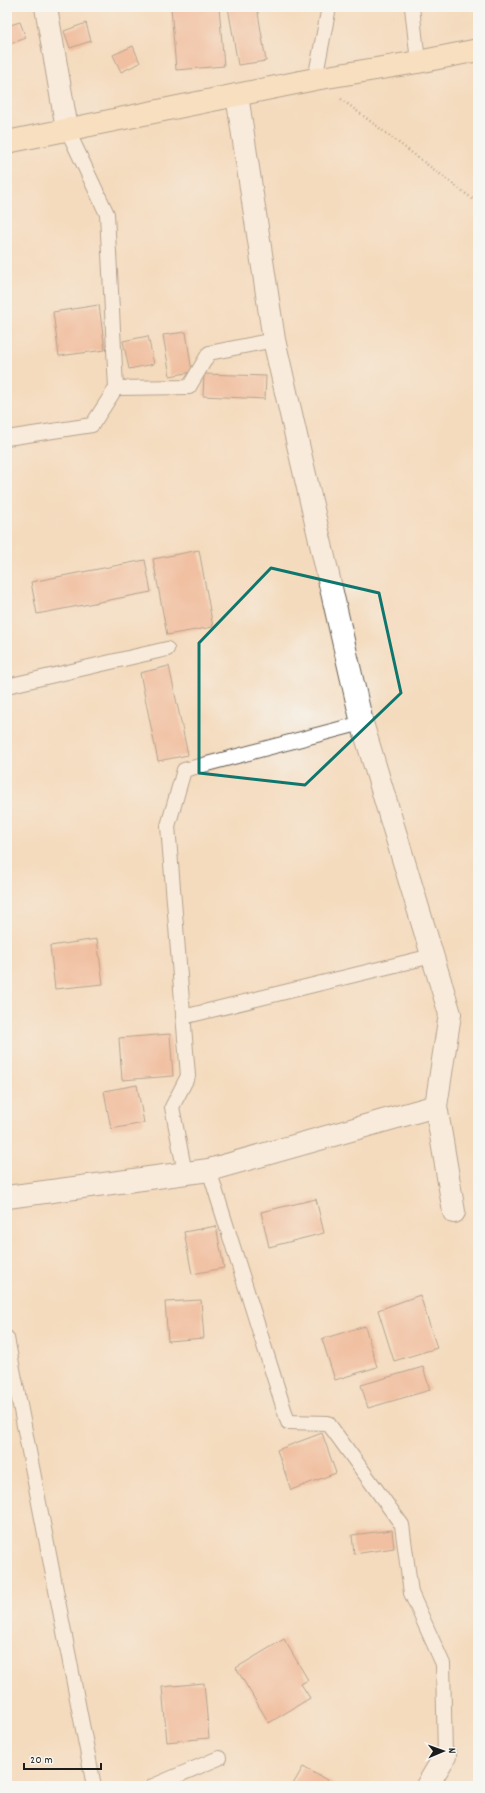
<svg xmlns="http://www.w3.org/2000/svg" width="485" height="1793" font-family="Dekko,sans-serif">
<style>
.building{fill:#ed9e7e}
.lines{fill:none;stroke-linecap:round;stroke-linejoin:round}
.service-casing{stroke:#685f55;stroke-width:16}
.minor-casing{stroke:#685f55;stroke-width:24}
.secondary-casing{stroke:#685f55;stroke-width:24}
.path{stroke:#685f55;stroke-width:2.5;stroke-dasharray:1 3;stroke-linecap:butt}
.service{stroke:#fff;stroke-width:14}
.minor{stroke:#fff;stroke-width:22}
.secondary{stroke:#fce5c4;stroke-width:22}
.marked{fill:none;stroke:#0f766e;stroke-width:3;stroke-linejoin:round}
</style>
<rect width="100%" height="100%" fill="#f6f6f2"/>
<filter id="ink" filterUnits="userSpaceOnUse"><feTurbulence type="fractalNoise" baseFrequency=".025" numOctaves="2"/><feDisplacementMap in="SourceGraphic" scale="8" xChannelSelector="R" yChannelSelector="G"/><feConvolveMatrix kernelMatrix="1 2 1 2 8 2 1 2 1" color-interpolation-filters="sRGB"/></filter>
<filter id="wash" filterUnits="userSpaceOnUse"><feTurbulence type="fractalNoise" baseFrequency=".012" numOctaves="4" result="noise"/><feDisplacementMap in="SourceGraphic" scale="16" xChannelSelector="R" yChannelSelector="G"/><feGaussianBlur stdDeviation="0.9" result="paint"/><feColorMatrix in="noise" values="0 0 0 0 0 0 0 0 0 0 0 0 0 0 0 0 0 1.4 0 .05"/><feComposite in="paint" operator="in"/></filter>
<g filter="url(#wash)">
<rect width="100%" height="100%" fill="#f4dbbe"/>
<g id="blocks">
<path class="building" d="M171,7H219L224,66L176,70Z
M228,7H257L266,61L238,65Z
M20,22L26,38L7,45V26Z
M86,23L91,41L70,48L64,31Z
M133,46L140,63L121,72L113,55Z
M99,305L105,350L59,356L53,312Z
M186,332L192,372L170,376L163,335Z
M148,336L154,364L129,369L123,341Z
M204,374L266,376L265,399L203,396Z
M199,550L213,627L167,635L153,559Z
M145,560L151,592L37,614L31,582Z
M169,666L188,755L158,761L140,673Z
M97,939L103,984L55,989L50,946Z
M170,1034L173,1076L122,1080L119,1038Z
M137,1085L144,1123L111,1129L104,1091Z
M316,1199L324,1233L269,1247L261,1212Z
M216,1226L224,1268L192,1274L184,1232Z
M420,1295L437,1348L394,1361L378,1310Z
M201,1300L204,1338L168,1341L165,1302Z
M365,1326L377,1367L335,1380L322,1339Z
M423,1367L430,1390L368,1408L361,1385Z
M322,1433L336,1473L291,1490L277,1450Z
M392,1530L394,1548L354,1554L352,1535Z
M284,1639L308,1680L301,1684L310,1698L269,1723L236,1668Z
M204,1683L209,1738L167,1742L162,1687Z
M303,1767L338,1786H292Z"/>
</g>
</g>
<g filter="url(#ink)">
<use href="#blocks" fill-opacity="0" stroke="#685f55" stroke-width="1"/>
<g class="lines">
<defs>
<path id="service" d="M412,7L418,62
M315,79L329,7
M67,129L107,214L116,388L189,387L209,353L274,340
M7,438L92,425L116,388
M7,686L167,649
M183,1017L432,956
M209,1170L288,1422L328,1423L402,1525L411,1593L443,1664L445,1756
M185,1173L172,1107L188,1076L168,826L184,770L362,723
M7,1338L94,1786
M153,1786L219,1758"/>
<path id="minor" d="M46,7L67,129
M237,95L274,340L362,723L450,1014L436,1106L454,1212
M7,1197L209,1170L436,1106
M427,1786L445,1756"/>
<path id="secondary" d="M7,142L315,79L418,62L478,50"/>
</defs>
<use href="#service" class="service-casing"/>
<use href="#minor" class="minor-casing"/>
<use href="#secondary" class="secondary-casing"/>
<path class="path" d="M341,99L478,203"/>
<use href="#service" class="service"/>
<use href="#minor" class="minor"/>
<use href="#secondary" class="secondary"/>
</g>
</g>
<path d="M0 0H485V1793H0ZM271,568L379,593L401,693L305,785L199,773V643Z" fill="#f4dbbe" fill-opacity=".55" fill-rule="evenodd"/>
<path class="marked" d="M271,568L379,593L401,693L305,785L199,773V643Z"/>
<rect width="485" height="1793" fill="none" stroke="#f6f6f2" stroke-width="24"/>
<g transform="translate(443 1751) rotate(88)" stroke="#f6f6f2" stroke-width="3" paint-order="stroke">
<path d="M0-3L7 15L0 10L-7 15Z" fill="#1c1c1c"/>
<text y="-6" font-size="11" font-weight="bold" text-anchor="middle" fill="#1c1c1c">N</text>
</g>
<path d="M24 1763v6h77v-6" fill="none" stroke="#1c1c1c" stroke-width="2"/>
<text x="30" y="1763" font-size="12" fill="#1c1c1c" stroke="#f6f6f2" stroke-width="3" paint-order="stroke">20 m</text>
</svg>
